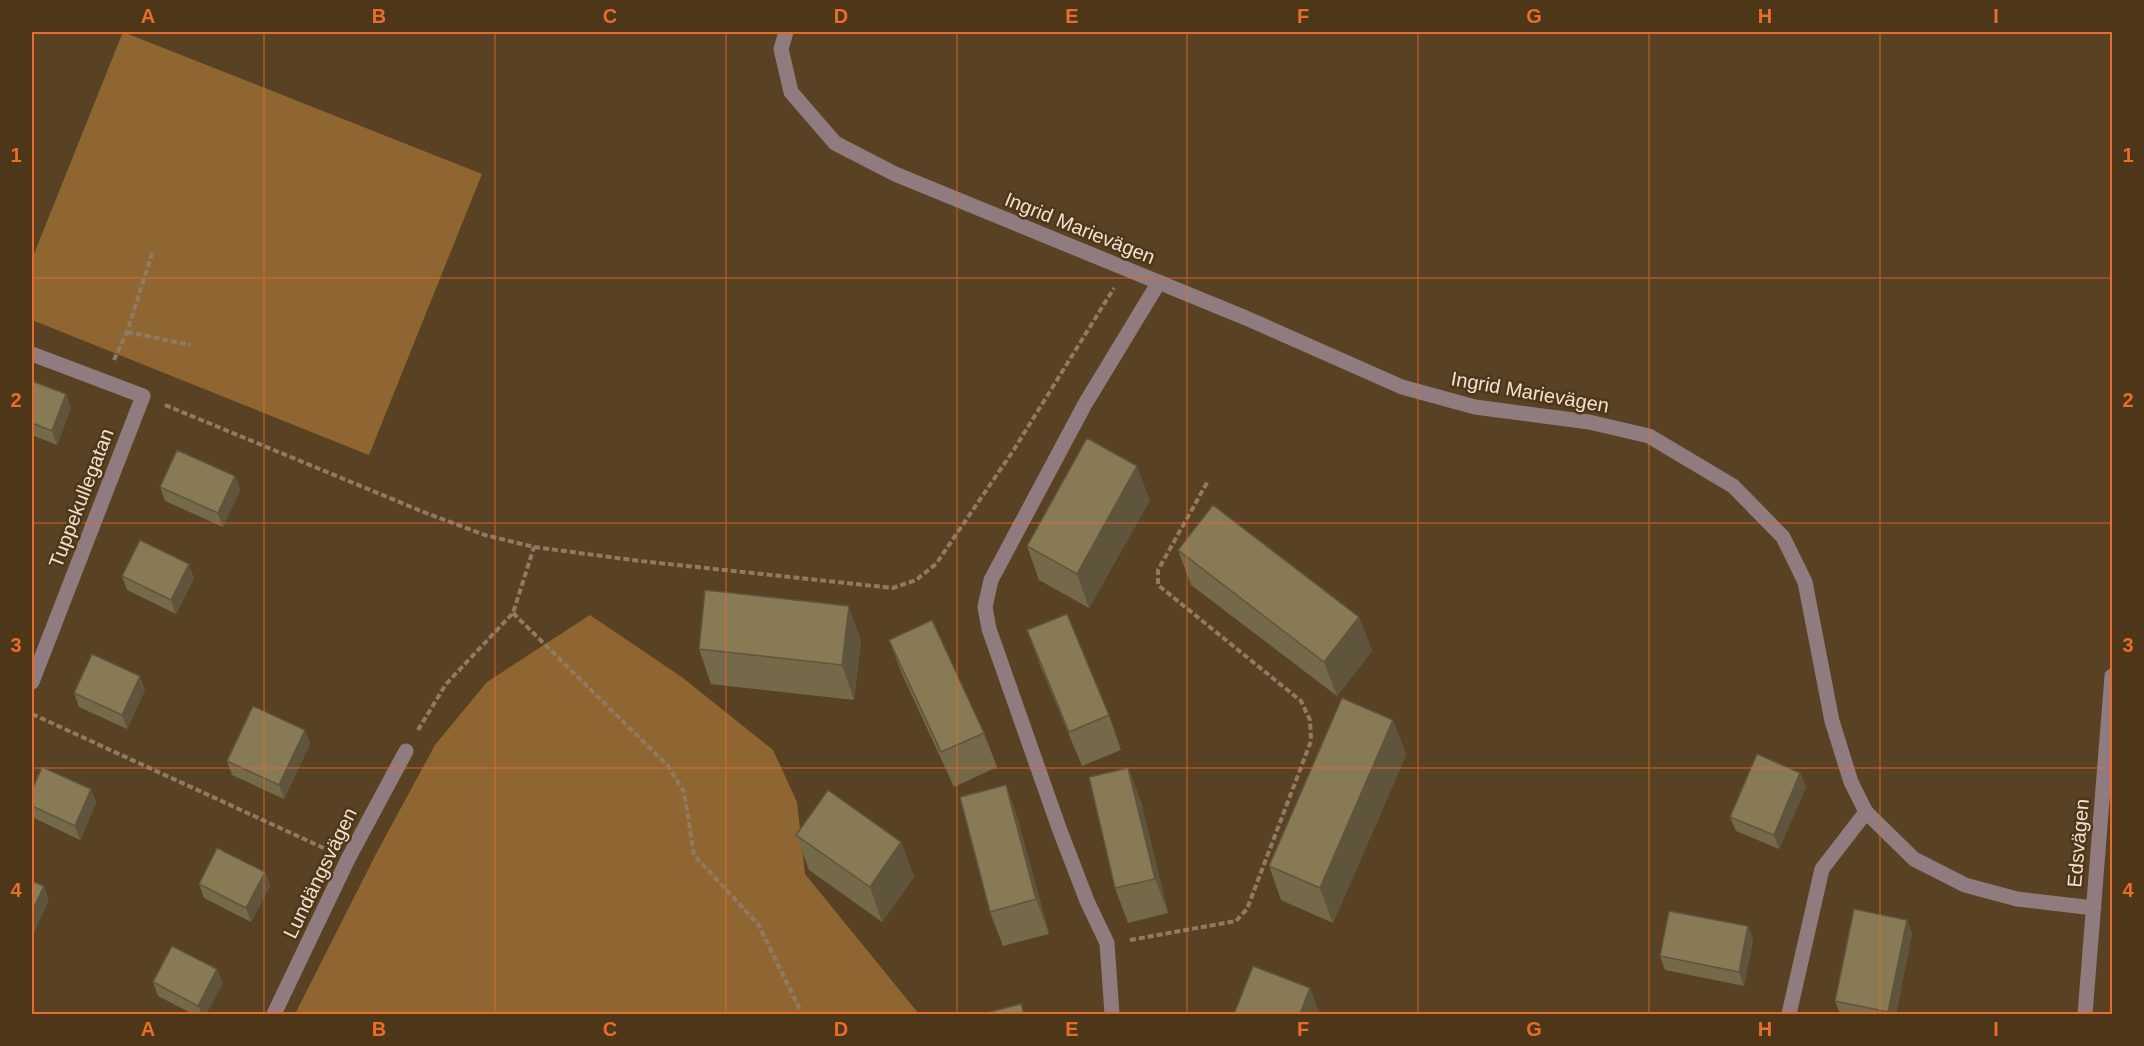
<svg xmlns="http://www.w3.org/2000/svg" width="2144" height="1046" font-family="Arial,sans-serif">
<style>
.green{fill:#8f6631}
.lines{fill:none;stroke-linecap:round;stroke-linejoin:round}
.path{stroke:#907b62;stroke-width:4;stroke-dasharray:6 3;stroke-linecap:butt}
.minor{stroke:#907c7e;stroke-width:15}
.wall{fill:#746949}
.shaded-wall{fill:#5e553c}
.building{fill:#877a55;stroke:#5e553c;stroke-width:1.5}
.grid{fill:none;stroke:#e96d29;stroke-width:1.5;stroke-opacity:0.55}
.labels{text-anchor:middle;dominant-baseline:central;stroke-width:5;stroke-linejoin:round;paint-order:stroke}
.street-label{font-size:20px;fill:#f0e1d0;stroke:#4e3719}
.neatline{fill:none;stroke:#e96d29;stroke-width:2}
.grid-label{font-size:20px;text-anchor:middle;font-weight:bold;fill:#e96d29}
</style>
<rect width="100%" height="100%" fill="#594124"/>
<path class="green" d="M123,32L482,174L369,455L32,320V259Z
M590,615L683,678L773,750L797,802L805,874L919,1014H295L376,854L435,745L487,682Z"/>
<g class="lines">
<path class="path" d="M127,332L191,345
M114,360L127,332L153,251
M165,405L426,513L485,535L534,547L640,561L893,588L916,580L936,564L1013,451L1114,288
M513,613L668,766L684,792L694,855L758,924L802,1014
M32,714L328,850
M418,730L446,684L513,613L534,547
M1130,940L1236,921L1247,909L1311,741L1310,720L1301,701L1158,585V570L1208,481"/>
<path class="minor" d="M786,32L781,49L791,92L835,143L895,174L1246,318L1402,387L1475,407L1589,422L1649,436L1733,486L1783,537L1805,582L1832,721L1851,782L1866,812L1914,859L1965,885L2017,899L2094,908
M32,354L143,396L32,682
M274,1014L348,859L406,751
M1112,1014L1107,943L1087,901L1059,828L989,629L985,607L991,580L1085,404L1159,282
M1789,1014L1822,869L1866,812
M2085,1014L2112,676"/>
</g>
<path class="wall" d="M32,381L66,394L71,408L57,445L32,435Z
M235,476L240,490L223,527L165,501L160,487Z
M1150,500L1089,608L1039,580L1027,546Z
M1178,550L1359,617L1372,651L1337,696L1191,585Z
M122,576L194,578L176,614L127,590Z
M1027,630L1109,715L1121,750L1082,766L1040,665Z
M861,640L854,700L711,684L699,649Z
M889,640L984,733L997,767L954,787L902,674Z
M145,690L127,729L79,707L74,693Z
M1393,720L1406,755L1333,923L1281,900L1269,866Z
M305,730L310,744L284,799L232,775L227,761Z
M1128,768L1141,802L1168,913L1128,923L1115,888Z
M1800,773L1806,787L1779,849L1736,831L1730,817Z
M1006,785L1018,820L1049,934L1003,946L990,912Z
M91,789L96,803L80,840L32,817V790Z
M796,835L901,842L914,877L882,922L809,870Z
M265,872L270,886L251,922L204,898L199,884Z
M1907,920L1912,934L1896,1014H1840L1835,1001Z
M1748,926L1753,940L1744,986L1665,970L1660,956Z
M153,982L223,983L206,1014H193L158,996Z"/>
<path class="shaded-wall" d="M66,394L71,408L57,445L52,431Z
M1137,466L1150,500L1089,608L1077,574Z
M235,476L240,490L223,527L218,513Z
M189,564L194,578L176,614L171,600Z
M849,606L861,640L854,700L842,665Z
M1359,617L1372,651L1337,696L1324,662Z
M140,676L145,690L127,729L122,715Z
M1393,720L1406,755L1333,923L1320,888Z
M305,730L310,744L284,799L279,785Z
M1128,768L1141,802L1168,913L1155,879Z
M1800,773L1806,787L1779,849L1774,835Z
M1006,785L1018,820L1049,934L1036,899Z
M91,789L96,803L80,840L75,826Z
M901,842L914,877L882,922L870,887Z
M265,872L270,886L251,922L246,908Z
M44,886L49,900L32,937V912Z
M1907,920L1912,934L1896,1014H1889L1888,1012Z
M1748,926L1753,940L1744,986L1739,972Z
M217,969L223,983L206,1014H202L198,1006Z
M1310,988L1320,1014H1300Z"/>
<path class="building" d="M32,381L66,394L52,431L32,423Z
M1087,438L1137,466L1077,574L1027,546Z
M177,450L235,476L218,513L160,487Z
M1213,505L1359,617L1324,662L1178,550Z
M140,540L189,564L171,600L122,576Z
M705,590L849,606L842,665L699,649Z
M1067,614L1109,715L1069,732L1027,630Z
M932,620L984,733L941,752L889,640Z
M92,654L140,676L122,715L74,693Z
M1342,698L1393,720L1320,888L1269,866Z
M253,706L305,730L279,785L227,761Z
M1757,754L1800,773L1774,835L1730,817Z
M42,767L91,789L75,826L32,806V790Z
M1128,768L1155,879L1115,888L1089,777Z
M1006,785L1036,899L990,912L960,797Z
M828,790L901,842L870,887L796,835Z
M217,848L265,872L246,908L199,884Z
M32,881L44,886L32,912Z
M1854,909L1907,920L1888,1012L1835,1001Z
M1669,911L1748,926L1739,972L1660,956Z
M172,946L217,969L198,1006L153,982Z
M1253,966L1310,988L1300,1014H1234Z
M1021,1004L1024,1014H982Z"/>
<path class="grid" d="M264,32V1014M495,32V1014M726,32V1014M957,32V1014M1187,32V1014M1418,32V1014M1649,32V1014M1880,32V1014M32,278H2112M32,523H2112M32,768H2112"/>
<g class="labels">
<g class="street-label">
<text transform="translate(1080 228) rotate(22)">Ingrid Marievägen</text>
<text transform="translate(1530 392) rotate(10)">Ingrid Marievägen</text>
<text transform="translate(81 498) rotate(-69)">Tuppekullegatan</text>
<text transform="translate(2078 843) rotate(-85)">Edsvägen</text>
<text transform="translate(320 873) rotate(-64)">Lundängsvägen</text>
</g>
</g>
<rect width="2144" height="1046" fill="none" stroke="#4e3719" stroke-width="66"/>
<rect x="33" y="33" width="2078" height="980" class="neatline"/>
<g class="grid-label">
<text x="148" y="23">A</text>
<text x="379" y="23">B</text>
<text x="610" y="23">C</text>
<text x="841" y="23">D</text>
<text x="1072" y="23">E</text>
<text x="1303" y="23">F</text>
<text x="1534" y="23">G</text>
<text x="1765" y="23">H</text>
<text x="1996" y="23">I</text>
<text x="16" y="162">1</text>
<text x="2128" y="162">1</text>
<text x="16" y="407">2</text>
<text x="2128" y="407">2</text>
<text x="16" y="652">3</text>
<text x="2128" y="652">3</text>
<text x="16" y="897">4</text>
<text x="2128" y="897">4</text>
<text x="148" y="1036">A</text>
<text x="379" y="1036">B</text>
<text x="610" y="1036">C</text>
<text x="841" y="1036">D</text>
<text x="1072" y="1036">E</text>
<text x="1303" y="1036">F</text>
<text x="1534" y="1036">G</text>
<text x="1765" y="1036">H</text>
<text x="1996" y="1036">I</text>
</g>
</svg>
